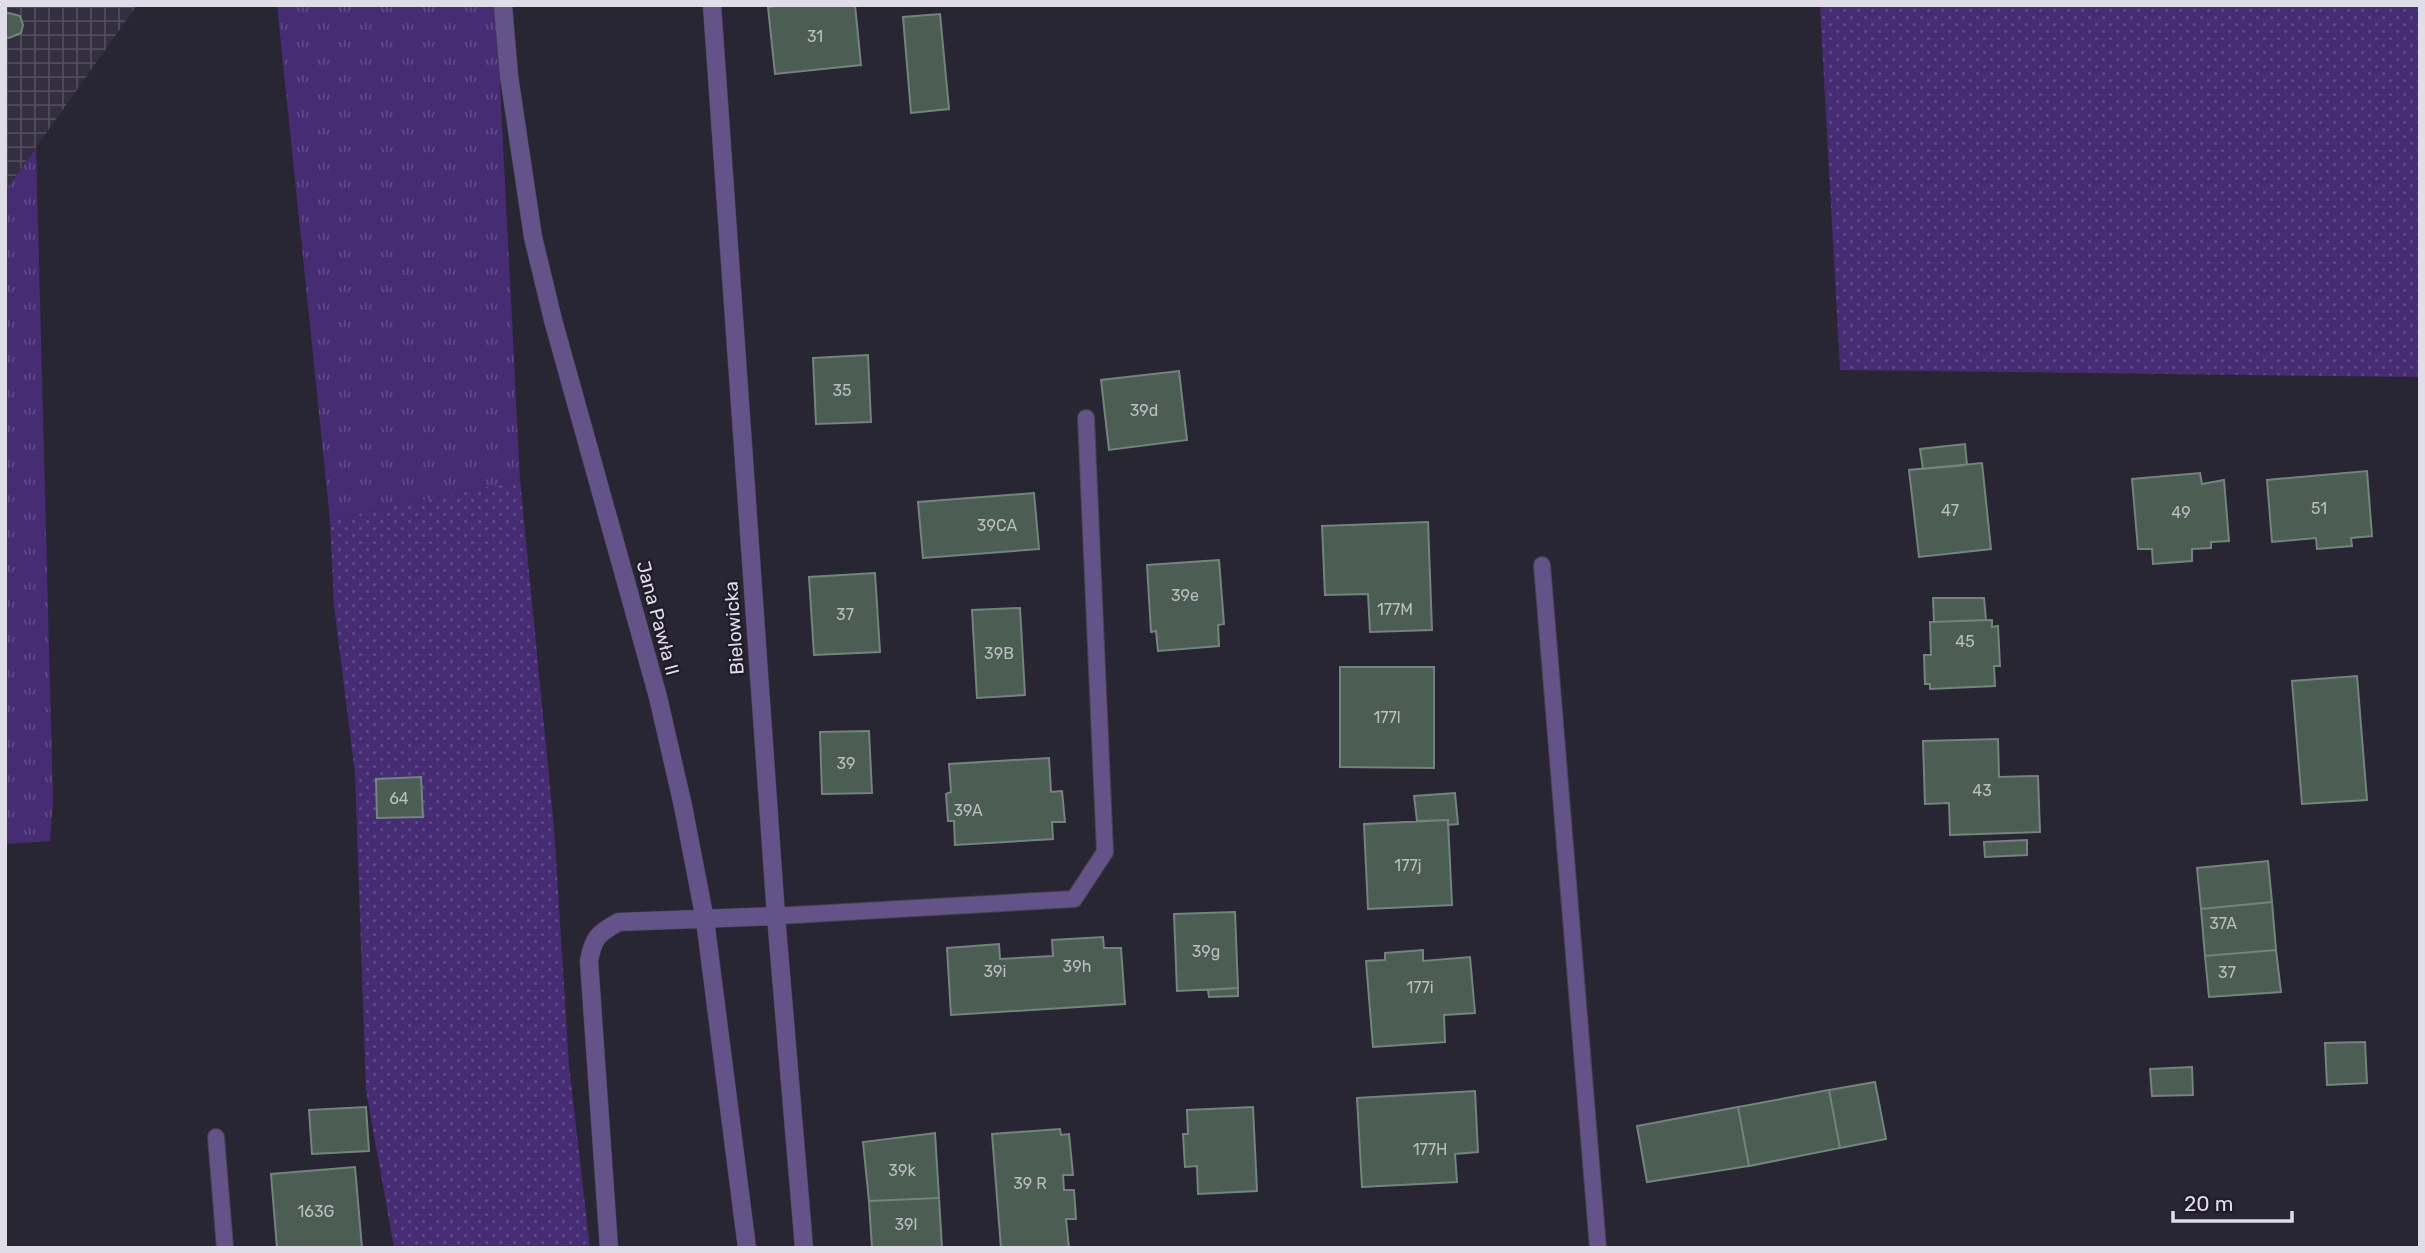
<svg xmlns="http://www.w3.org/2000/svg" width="2425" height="1253" font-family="Rubik,sans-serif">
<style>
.industrial{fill:url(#industrial-grid)}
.grass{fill:url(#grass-tufts)}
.park{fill:url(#park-dots)}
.building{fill:#4c5d54;stroke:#72857b;stroke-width:2}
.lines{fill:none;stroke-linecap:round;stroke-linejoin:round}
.service-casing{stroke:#464351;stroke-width:18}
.minor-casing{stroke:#464351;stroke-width:19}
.service{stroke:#635388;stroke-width:16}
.minor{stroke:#635388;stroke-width:18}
.labels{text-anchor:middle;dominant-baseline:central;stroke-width:5;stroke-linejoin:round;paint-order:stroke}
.number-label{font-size:16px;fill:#babdc2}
.street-label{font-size:19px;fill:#dfdde7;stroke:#201c2a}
</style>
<defs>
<pattern id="industrial-grid" width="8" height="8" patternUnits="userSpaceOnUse" patternTransform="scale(1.75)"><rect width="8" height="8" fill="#342e41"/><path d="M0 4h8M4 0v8" fill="none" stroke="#514c5c"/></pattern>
<pattern id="grass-tufts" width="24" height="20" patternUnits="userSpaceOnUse" patternTransform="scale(1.75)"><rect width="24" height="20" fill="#462c73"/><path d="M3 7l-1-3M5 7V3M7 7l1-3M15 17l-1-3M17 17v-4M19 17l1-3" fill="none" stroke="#604a87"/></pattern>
<pattern id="park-dots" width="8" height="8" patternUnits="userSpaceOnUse" patternTransform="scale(1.75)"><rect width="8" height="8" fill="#462c73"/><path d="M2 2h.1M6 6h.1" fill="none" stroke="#604a87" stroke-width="1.8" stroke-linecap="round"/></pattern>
</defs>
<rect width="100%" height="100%" fill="#292634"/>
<path class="industrial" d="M5,5H137L5,191Z"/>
<path class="grass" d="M277,5H496L520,480L330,520Z
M36,148L53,802L50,841L5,844V191Z"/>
<path class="park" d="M1820,5H2420V377L1840,370Z
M520,480L554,828L569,1066L590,1248H394L366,1090L355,773L334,606L330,520Z"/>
<path class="building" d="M784,5H855L861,65L775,74L768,7Z
M9,13L20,16L23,25L21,33L9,38L5,37V14Z
M940,14L949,109L911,113L903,17Z
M868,355L871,422L816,424L813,358Z
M1179,371L1187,440L1109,450L1101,380Z
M1965,444L1967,465L1923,469L1920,449Z
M1982,463L1991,549L1919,557L1909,470Z
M2367,471L2372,536L2351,538L2352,546L2317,549L2316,538L2272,542L2267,480Z
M2200,473L2202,484L2224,480L2229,541L2211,542V548L2192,549V561L2153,564L2152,549H2138L2132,479Z
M1034,493L1039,549L923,558L918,502Z
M1428,522L1432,630L1370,632L1368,594L1325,595L1322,526Z
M1219,560L1224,624L1218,625L1219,646L1158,651L1156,631L1151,632L1147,565Z
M875,573L880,652L814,655L809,577Z
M1933,598H1984L1986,620L1934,622Z
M1020,608L1025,695L977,698L972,610Z
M1992,620V627L1998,626L2000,666H1994L1995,686L1930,689V684H1925L1924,655H1931L1930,622Z
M1340,667H1434V768L1340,767Z
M2357,676L2367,800L2302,804L2292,681Z
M869,731L872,793L822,794L820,732Z
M1998,739L1999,777L2038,776L2040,832L1950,835L1949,803L1925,804L1923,741Z
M1049,758L1051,792L1062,791L1065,822H1052L1053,839L955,845L954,821H948L946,794L951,792L949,764Z
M421,777L423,817L377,818L376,779Z
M1455,793L1458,824L1448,825V820L1417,821L1414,796Z
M1448,820L1452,905L1368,909L1364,824Z
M2027,840V855L1985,857L1984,842Z
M2268,861L2272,902L2201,909L2197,868Z
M2272,902L2276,950L2205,956L2201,909Z
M1235,912L1238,988L1177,991L1174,914Z
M1103,937L1104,948H1121L1125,1004L951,1015L947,948L999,944L1000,959L1053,956L1052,940Z
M1423,950V961L1470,957L1475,1013L1444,1015L1445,1042L1373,1047L1366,961L1385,960V953Z
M2276,950L2281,992L2209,997L2205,956Z
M1238,988V996L1209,997L1208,990Z
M2365,1042L2367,1083L2327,1085L2325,1043Z
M2192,1067L2193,1095L2152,1096L2150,1069Z
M1875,1082L1886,1139L1840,1148L1829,1090Z
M1829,1090L1840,1148L1749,1166L1738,1107Z
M1475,1091L1478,1152L1455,1154L1457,1182L1362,1187L1357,1098Z
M366,1107L369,1151L312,1154L309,1110Z
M1253,1107L1257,1191L1198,1194L1197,1166L1185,1167L1183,1134H1188L1187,1110Z
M1738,1107L1749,1166L1647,1182L1637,1126Z
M1060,1129L1061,1135L1069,1134L1073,1175H1063L1064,1190H1074L1076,1219H1066L1069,1248H1001L992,1134Z
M935,1133L939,1198L869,1201L863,1142Z
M355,1167L362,1248H277L271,1174Z
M939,1198L942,1248H872L869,1201Z"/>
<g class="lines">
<defs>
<path id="service" d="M1542,565L1598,1248
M776,916L1074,899L1105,852L1086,418
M216,1137L225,1248"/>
<path id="minor" d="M503,5L509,76L533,237L553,320L658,697L683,806L705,920L747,1248
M712,5L776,916L804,1248
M609,1248L589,961C593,938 598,933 619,922L776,916"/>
</defs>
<use href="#service" class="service-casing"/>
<use href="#minor" class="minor-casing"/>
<use href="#service" class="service"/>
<use href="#minor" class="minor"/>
</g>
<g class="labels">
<g class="number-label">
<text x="815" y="36">31</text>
<text x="842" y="390">35</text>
<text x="1144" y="410">39d</text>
<text x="2319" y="508">51</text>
<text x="1950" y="510">47</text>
<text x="2181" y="512">49</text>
<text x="997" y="525">39CA</text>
<text x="1185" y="595">39e</text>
<text x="1395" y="609">177M</text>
<text x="845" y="614">37</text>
<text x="1965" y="641">45</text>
<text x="999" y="653">39B</text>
<text x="1387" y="717">177l</text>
<text x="846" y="763">39</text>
<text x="1982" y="790">43</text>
<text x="399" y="798">64</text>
<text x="968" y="810">39A</text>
<text x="1408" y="865">177j</text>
<text x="2223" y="923">37A</text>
<text x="1206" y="951">39g</text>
<text x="1077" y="966">39h</text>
<text x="995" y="971">39i</text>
<text x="2227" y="972">37</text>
<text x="1420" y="987">177i</text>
<text x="1430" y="1149">177H</text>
<text x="902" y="1170">39k</text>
<text x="1030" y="1183">39 R</text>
<text x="316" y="1211">163G</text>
<text x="906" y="1224">39l</text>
</g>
<g class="street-label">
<text transform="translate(658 618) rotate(75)">Jana Pawła II</text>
<text transform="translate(734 628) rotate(-94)">Bielowicka</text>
</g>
</g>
<rect width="2425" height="1253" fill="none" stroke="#dfdde7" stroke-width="14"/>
<path d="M2173 1211v10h119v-10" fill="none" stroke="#dfdde7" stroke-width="3.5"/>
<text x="2184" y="1211" font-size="21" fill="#dfdde7" stroke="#201c2a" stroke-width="5" paint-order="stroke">20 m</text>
</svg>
